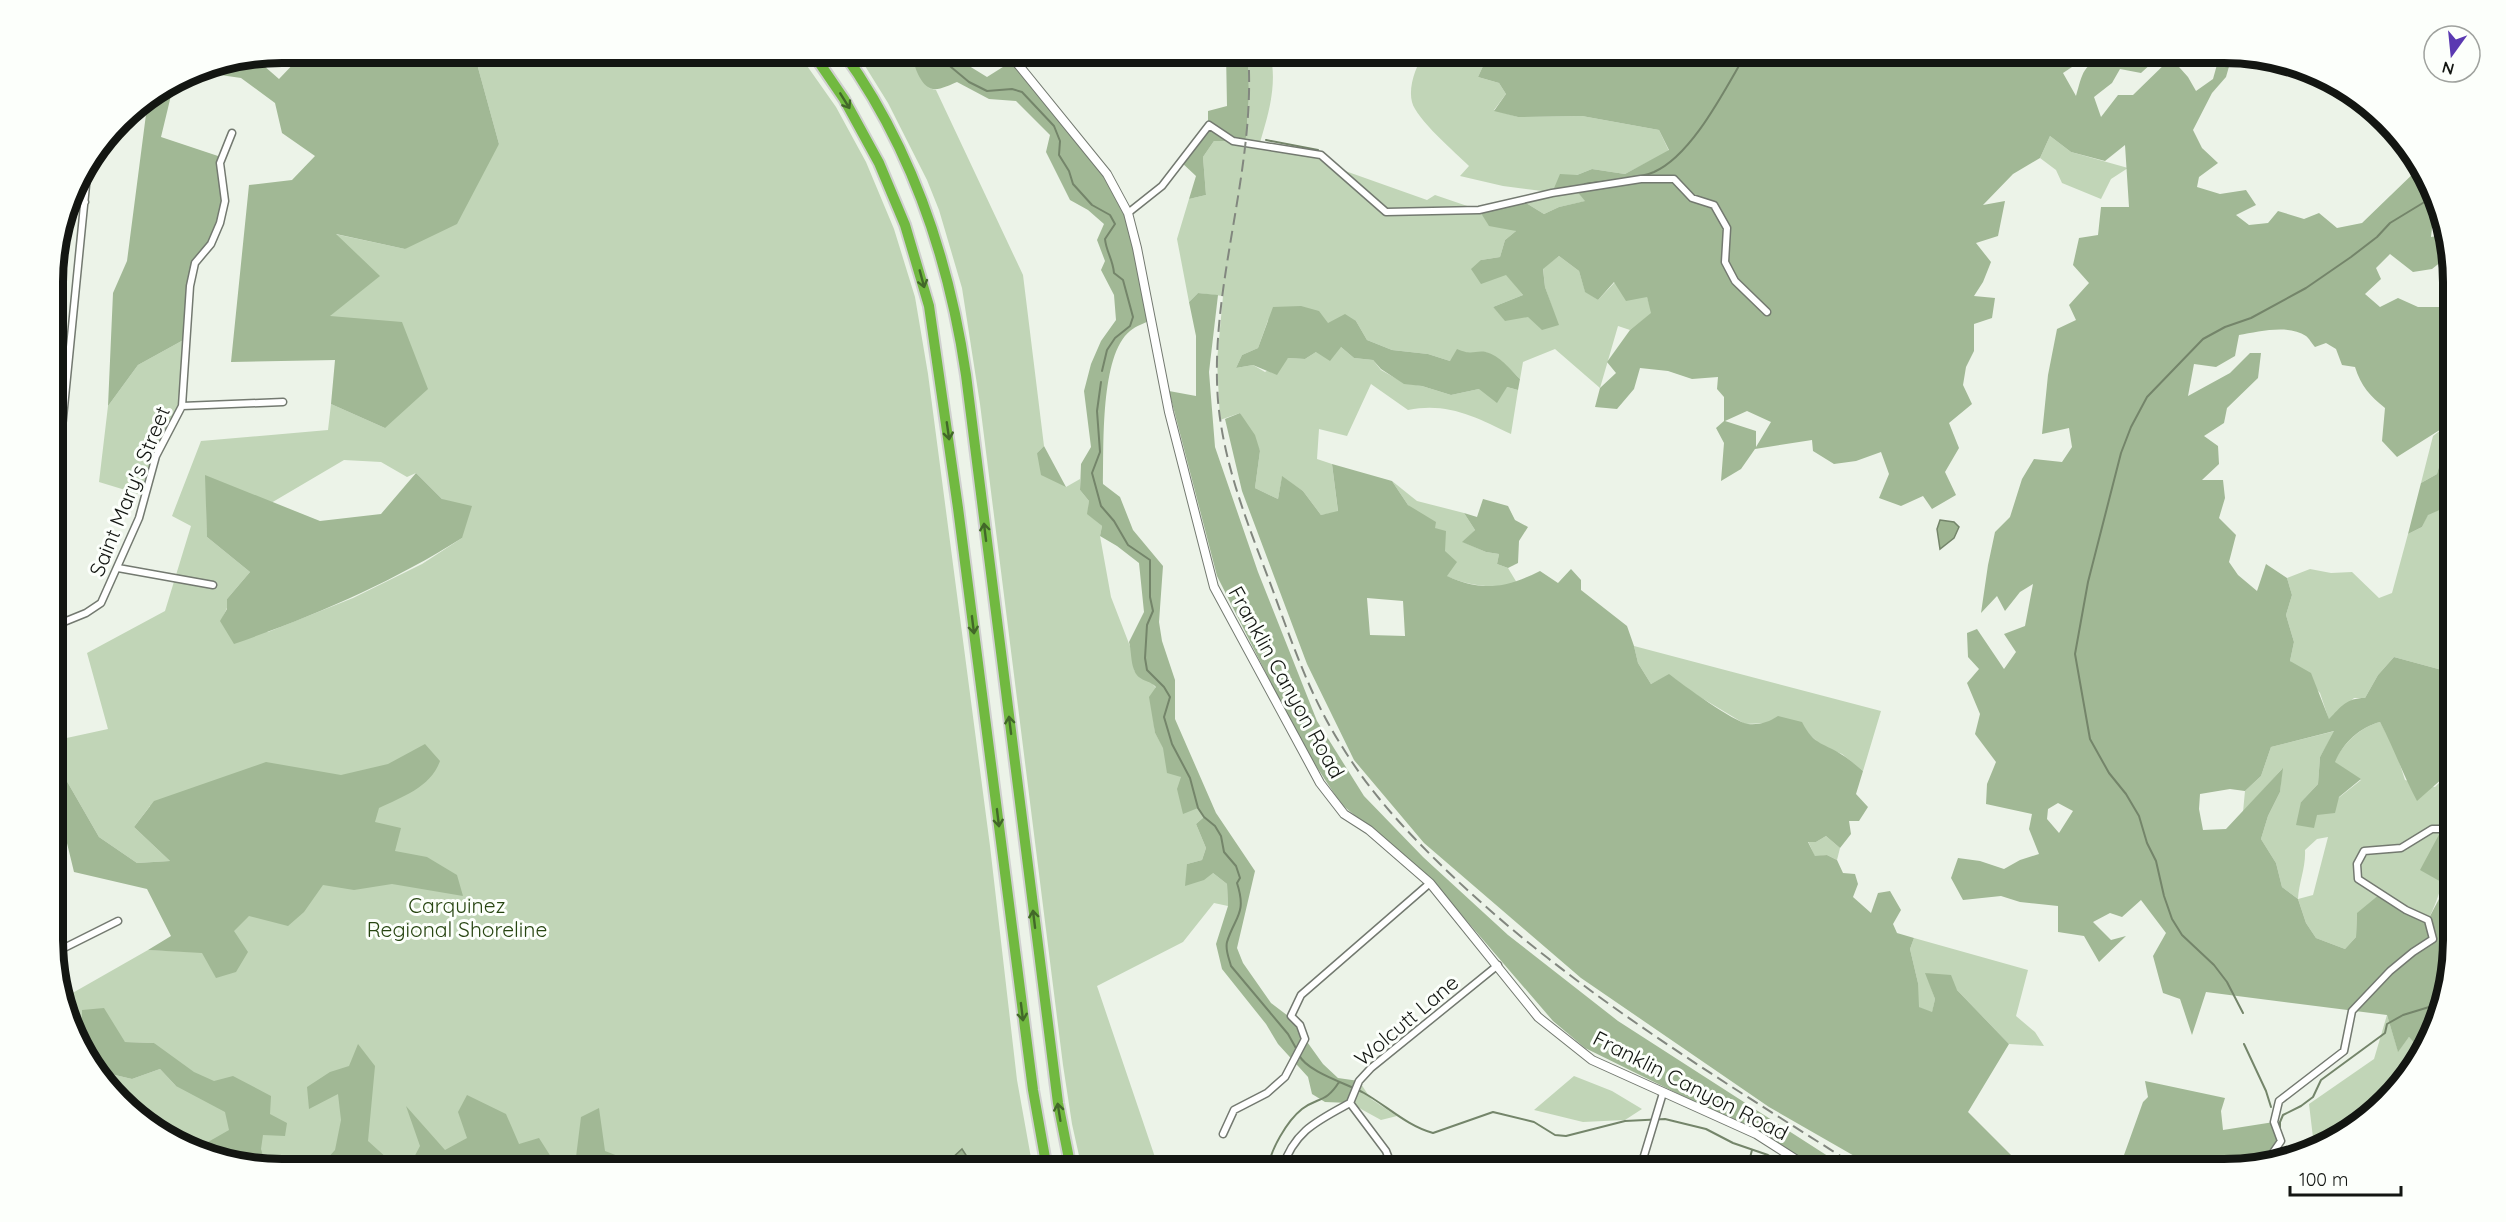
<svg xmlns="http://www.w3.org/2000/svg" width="2506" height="1222" font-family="Quicksand,sans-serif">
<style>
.green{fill:#c1d5b7;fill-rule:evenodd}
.forest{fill:#a1b895;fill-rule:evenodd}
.water{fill:#9db490;stroke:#74856a;stroke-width:1.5}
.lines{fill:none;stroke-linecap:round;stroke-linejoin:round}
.stream{stroke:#74856a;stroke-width:2}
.minor-casing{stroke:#737970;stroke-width:9}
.tertiary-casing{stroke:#737970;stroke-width:10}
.motorway-casing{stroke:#d0d0d0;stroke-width:14}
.minor{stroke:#fff;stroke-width:6}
.tertiary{stroke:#fff;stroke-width:8}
.motorway{stroke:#71b940;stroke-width:10}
.rail{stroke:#82877f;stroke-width:2;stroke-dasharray:12 6;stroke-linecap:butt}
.oneway{stroke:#426829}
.labels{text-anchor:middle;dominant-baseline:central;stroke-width:6;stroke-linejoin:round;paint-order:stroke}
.street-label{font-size:21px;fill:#131612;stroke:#fcfffb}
.park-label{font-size:21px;fill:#274511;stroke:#fcfffb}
.rim{fill:none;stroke:#131612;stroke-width:8}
</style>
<rect width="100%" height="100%" fill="#ecf3e8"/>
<path class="green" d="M474,53H798L836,107L866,162L894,229L915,297L928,374L990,846L1017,1080L1033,1169H282L181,1146L100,1079L91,1064L98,1071L132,1079L160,1069L176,1086L154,1043L125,1042L82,1026L76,1037L70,1027L62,999L148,950L202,952L207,871L150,806L134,827L170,861L137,863L99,837L61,771L62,739L108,729L87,653L165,611L191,526L172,516L201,441L328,430L331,404L385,428L329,316L335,234L405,249L499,144ZM344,460L381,462L407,477L416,473L442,499L462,538L422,564L353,598L268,632L221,621L227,608V599L250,572L207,537L206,476L271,503Z
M857,53H912L929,88L936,90L1023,275L1044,446L1037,453L1066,487L1080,479V490L1089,501L1088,514L1102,526L1100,536L1111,597L1133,654L1134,670L1140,678L1150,681L1156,688L1153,715L1155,733L1204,817L1196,824L1206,848L1202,860L1187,864L1213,873L1227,884L1228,906L1214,903L1183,942L1097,986L1159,1169H1082L1072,1124L1063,1065L980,404L962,288L939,210L927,180L888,103Z
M1248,53H1270C1278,85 1268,115 1259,146L1321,155L1334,167L1427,200L1435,195L1479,210L1516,231L1505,240L1500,257L1481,260L1506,274L1523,295L1493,307L1505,320L1528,316L1558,325L1545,287L1543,268L1559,256L1579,271L1585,291L1598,300L1615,282L1647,297L1652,313L1630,330L1618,326L1600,388L1555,349L1523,362L1520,379L1506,365L1486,352L1469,354L1450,361L1428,354L1392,350L1367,340L1356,321L1328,323L1268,320L1258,348L1242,355L1236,368L1253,365L1265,372L1288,358L1305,359L1316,352L1341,347L1354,358L1373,360L1381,370L1404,383L1422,386L1451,395L1479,389L1507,387L1518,390L1511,434C1475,417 1448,402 1408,410L1371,384L1347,436L1319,429L1317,459L1332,464L1338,512L1321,515L1303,491L1282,477L1278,499L1255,488L1260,451L1240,413L1220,420L1217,361L1223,296L1198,293L1189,302L1177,239L1189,199L1206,195L1203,157L1214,141L1246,137L1249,96Z
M1425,53H1489L1478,77L1499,83L1506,94L1494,110L1518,117L1582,116L1659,130L1669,151L1625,174L1592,169L1577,175L1575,189L1586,201L1559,207L1544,214L1521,200L1550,192L1503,186L1460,176L1469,166C1456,153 1416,119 1412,102C1408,87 1416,65 1425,53Z
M2050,136L2071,152L2128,168L2111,179L2101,199L2062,183L2056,170L2040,158Z
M187,338L182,406L156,456L145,496L99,482L108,406L138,365Z
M2452,408V447L2441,459L2437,474L2421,483L2433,436L2446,426Z
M1392,481L1417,501L1464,513L1475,530L1463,542L1486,552L1499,554L1497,564L1508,568L1517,583C1492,589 1469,586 1446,576L1445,551L1435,528L1408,505Z
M2452,498L2453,673L2394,657L2378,675L2365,698H2354L2329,720L2320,693L2290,661L2294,642L2286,615L2292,595L2287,578L2310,569L2331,573L2352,572L2379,598L2392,593L2408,534L2422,527L2428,514L2442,509Z
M1634,646L1881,711L1863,771L1842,754L1822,746L1807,732L1768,723L1745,724L1695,694L1669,675L1651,684L1638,663Z
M2380,722L2395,749L2405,780L2435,787L2453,769C2453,821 2452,873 2428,920L2357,913L2356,937L2345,949L2316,938L2306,923L2298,899L2282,887L2276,863L2261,839L2268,816L2280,792L2282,769L2243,812L2245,791L2261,776L2271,747L2335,731L2320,757L2318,784L2301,802L2317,815L2361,780L2334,762C2344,743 2360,727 2380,722ZM2328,837L2313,895L2298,899C2299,882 2306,867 2305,850L2317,839Z
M1826,836L1840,848L1837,860L1827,855L1815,857L1808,841L1816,842Z
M1914,938L2028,970L2016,1016L2035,1032L2044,1046L2009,1044L1957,990L1926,973L1935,999L1932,1013L1918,1007V983L1910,949Z
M2387,1015L2398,1051L2409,1037L2422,1052L2396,1092L2351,1131L2345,1134L2325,1133L2314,1146L2309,1104L2374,1059Z
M1574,1076L1612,1091L1642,1109L1625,1120L1583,1122L1534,1110Z
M1359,1081L1371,1099L1397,1116L1381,1120L1350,1103Z"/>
<path class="forest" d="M294,53H474L499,144L457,224L405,249L336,234L380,276L330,316L402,322L428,389L385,428L331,404L335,360L231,362L249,185L292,180L315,156L282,133L275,103L241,78L193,71L255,58L279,79L299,58Z
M912,53H948L987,77L1014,60L1107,174L1128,213L1151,320C1145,323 1136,326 1130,331C1100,355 1104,446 1103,484L1120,497L1133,530L1163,566L1159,622L1162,641L1175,680V719L1216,813L1255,871L1237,948L1243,963L1271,1003L1300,1025L1305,1039L1323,1064L1338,1078L1359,1081L1350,1103L1325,1102L1312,1094L1308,1077L1278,1044L1266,1024L1222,969L1216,944L1228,906L1227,884L1213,873L1204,880L1185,886L1187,864L1202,860L1206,848L1196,824L1204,817L1198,808L1183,814L1177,789L1181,777L1167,773L1163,748L1155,733L1149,697L1156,687C1150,681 1146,682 1140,678C1130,671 1132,652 1129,642L1144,612L1139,563L1117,546L1100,536L1102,526L1087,514L1089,501L1080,490L1081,464L1091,447L1084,391L1091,364L1101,341L1116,320L1114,295L1101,270L1105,261L1097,240L1104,224L1088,210L1070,200L1046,152L1050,135L1016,101L989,99L957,82C950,85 940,90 933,89C920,87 913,63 912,53Z
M1226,53H1248L1249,96L1246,137L1244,141H1214L1203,157L1206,195L1189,199L1196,176L1181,162L1208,125V111L1227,106Z
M1489,53H2087V57L2063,73L2076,96C2083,73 2082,63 2109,57L2112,53H2153V62L2141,73L2120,69L2112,83L2094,97L2101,117L2118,95H2133L2171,58L2188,77L2196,91L2213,79L2218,61L2230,63L2226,77L2212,93L2193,130L2202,148L2218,163L2199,177L2197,187L2220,194L2246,190L2256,205L2236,215L2249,225L2268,223L2278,211L2304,219L2319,213L2337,228L2362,223L2420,167L2436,195L2441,213L2433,219L2431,237L2447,234L2452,253L2432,269L2413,272L2390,254L2376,268L2381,279L2365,294L2380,307L2398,298L2418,307H2440L2452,314V408L2446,426L2397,457L2382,441L2385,408C2370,396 2361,386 2355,367L2342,365L2336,349L2326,343L2315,347C2312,344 2309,338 2306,336C2288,324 2258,332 2239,335L2235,356L2216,367L2194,364L2188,396L2230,373L2250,353H2261L2258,378L2227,408L2224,423L2204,436L2218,446L2219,464L2202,480H2223L2225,498L2219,518L2236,535L2229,562L2238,575L2257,591L2266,564L2287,578L2292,595L2286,615L2294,642L2290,661L2311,673L2329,719C2341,707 2346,698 2365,698L2378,675L2394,657L2453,673V769L2417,801C2403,775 2394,748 2380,722C2360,727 2343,743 2335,762L2361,779L2339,797L2335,813L2317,815L2314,828L2296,825L2301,802L2318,784L2320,757L2334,731L2271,747L2261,776L2245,791L2230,789L2200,794L2199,809L2203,830L2226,829L2283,768L2280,792L2268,816L2261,839L2276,863L2282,887L2298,899L2306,923L2316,938L2345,949L2356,937L2357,913L2380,894L2428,920L2439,899L2443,883L2420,870L2442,829H2453V940L2430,1041L2422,1052L2409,1037L2398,1052L2387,1015L2206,992L2192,1035L2180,999L2163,993L2153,956L2166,933L2141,900L2122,917L2110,913L2093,922L2111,940L2126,936L2099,962L2084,936L2058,932V906L2020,902L2001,896L1963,900L1951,878L1958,858L1980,861L2004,869L2020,860L2039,854L2029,829L2032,814L1986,804L1987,784L1996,762L1975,734L1980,714L1967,683L1979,669L1968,657L1967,633L1977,629L2004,669L2016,652L2004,634L2025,626L2033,584L2020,592L2005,611L1997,596L1981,613L1988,565L1995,532L2010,517L2022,479L2034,459L2062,462L2072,447L2069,428L2042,434L2048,375L2057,329L2076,320L2069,305L2089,283L2073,265L2079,238L2098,235L2101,207H2129L2125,145L2105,161L2071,152L2050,136L2040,158L2013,174L1983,205L2005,201L1998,236L1976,243L1991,262L1983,282L1974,296L1995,298L1992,318L1974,324V351L1966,367L1963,385L1972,404L1949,423L1959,448L1945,472L1956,495L1932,509L1923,496L1901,506L1879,498L1889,474L1881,452L1856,461L1834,464L1813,451L1812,440L1755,449L1741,469L1721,481L1724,443L1716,428L1724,421V397L1717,389L1718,377L1692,379L1668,371L1640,368L1634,389L1617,409L1595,407L1600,388L1616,373L1607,362L1630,330L1651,313L1647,297L1626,301L1614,282L1598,300L1585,292L1579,271L1559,256L1543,269L1545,287L1559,325L1542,330L1528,317L1505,321L1493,307L1523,295L1506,275L1481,284L1471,269L1481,260L1500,257L1505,240L1516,231L1489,226L1479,210L1521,200L1544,214L1559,207L1585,201L1575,189L1552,193L1560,174L1577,175L1592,169L1625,174L1669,150L1659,130L1582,116L1518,117L1494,111L1506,94L1499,83L1478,77ZM1747,411L1771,422L1756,447V431L1725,421ZM2058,803L2073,811L2059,833L2047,819L2048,809Z
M174,83L161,137L221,157L225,201L211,244L195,263L187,338L138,365L108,406L113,293L127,261L148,99Z
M1198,293L1218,295L1209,372L1215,447L1258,572L1317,721L1364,796L1423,857L1508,935L1618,1021L1848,1169H1815L1772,1140L1585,1048L1553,1021L1429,877L1341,804L1301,743L1217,576L1169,391L1196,396V336L1189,302Z
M1301,306L1319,311L1328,323L1345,314L1356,321L1367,340L1392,350L1428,354L1450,361L1457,349C1473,356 1474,350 1486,352C1499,355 1511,370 1520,379L1518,390L1507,387L1497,403L1479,389L1451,395L1422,386L1404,384L1381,369L1373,360L1354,358L1341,347L1330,361L1316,352L1305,359L1288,358L1277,375L1253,365L1236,368L1242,355L1258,348L1273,307Z
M1240,413L1255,435L1260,451L1255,488L1278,499L1282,476L1303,491L1321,515L1338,511L1332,464L1392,481L1408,505L1436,522L1435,528L1446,531L1445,551L1457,562L1447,576C1482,592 1506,588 1540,571L1558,583L1571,569L1581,580V590L1627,626L1634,646L1638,663L1651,684L1669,674C1683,685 1734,722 1748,724C1760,725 1769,722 1778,716L1802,722C1814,746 1825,743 1844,756C1850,760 1857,766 1863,771L1856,794L1868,807L1859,821H1849L1851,834L1840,848L1826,836L1816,842H1808L1815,856L1827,855L1837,860L1843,873L1855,874L1858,884L1853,897L1871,913L1878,893L1890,891L1901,910L1893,924L1897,933L1914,938L1910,949L1918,983L1919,1007L1932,1012L1935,999L1925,973L1951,975L1957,990L2009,1044L1968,1112L2025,1169H1877L1769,1107L1581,978L1424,843L1354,760L1307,664L1242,491L1225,419ZM1367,598L1403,601L1405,636L1370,635Z
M1044,446L1066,487L1041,475L1037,453Z
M2452,447V498L2442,509L2428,515L2422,527L2408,534L2421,483L2437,474L2441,459Z
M416,473L442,499L472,506L462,538C391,583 314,616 234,644L220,621L227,609V599L250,572L207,537L205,475L320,521L381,514Z
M1483,499L1508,506L1515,520L1528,527L1519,541L1518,563L1508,568L1497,564L1499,554L1486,552L1462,542L1475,530L1464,513L1477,517Z
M425,744L440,761C431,787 402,797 379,808L375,822L401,828L395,851L427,857L457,875L463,896L392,884L354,890L323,885L304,912L288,926L249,916L234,931L248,952L236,972L216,978L202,953L148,950L171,936L147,889L74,872L58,806L61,771L99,837L137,863L170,861L134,827L154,801L266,762L341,775L388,764Z
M104,1008L125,1042L154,1043L194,1072L214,1081L233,1076L271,1096L270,1114L287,1123L285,1136L263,1135L261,1149L266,1166L213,1153L208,1142L229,1130L225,1112L176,1086L160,1069L132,1079L98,1071L91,1064L76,1037L82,1026V1010Z
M358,1044L375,1066L368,1141L388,1159L410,1165L420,1146L406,1106L445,1150L467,1138L458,1112L467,1095L506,1114L519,1144L539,1138L553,1160L575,1165L581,1117L599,1108L605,1151L652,1169H318L335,1150L341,1120L338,1094L309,1109L307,1087L330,1072L349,1066Z
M2145,1081L2225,1098L2221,1111L2223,1130L2274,1122L2281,1141L2265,1164L2238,1169H2119L2143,1102L2148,1097Z
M2325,1133L2345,1134L2314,1149Z"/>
<path class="water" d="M1940,520L1954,522L1959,527L1954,538L1940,549L1937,529Z
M962,1149L975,1169H951L949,1161Z"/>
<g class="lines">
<path class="stream" d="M933,52L969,82L987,91L1012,89L1022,92L1054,126L1060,141L1059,155L1069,171L1073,184L1092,205L1110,215L1115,224L1105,239C1106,251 1113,260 1114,273L1123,280L1133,317L1130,326L1115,338L1107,350L1102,371
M1266,140L1318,150
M1585,184C1607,181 1634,180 1654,172C1693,155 1726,87 1747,52
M1101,382L1097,411L1100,452L1092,473L1101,506L1114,521L1128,545L1150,560V597L1153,611L1147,625L1145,658L1147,670L1164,687L1170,697L1164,717L1172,744L1190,778L1198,808L1204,817L1215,826L1221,836L1224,852L1236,866L1240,878L1237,883C1247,914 1235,916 1227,942C1225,950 1229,958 1231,966L1288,1034L1297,1050
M2243,1013L2227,982L2214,965L2182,935L2172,919L2164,896L2156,861L2147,843L2139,816L2126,794L2109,773L2090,739L2075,654L2088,582L2121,453L2131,427L2147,397L2203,339L2225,327L2251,318L2306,288L2351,257L2377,237L2390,223L2436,195
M2244,1044L2266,1091L2271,1107
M1299,1055C1307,1072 1348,1084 1364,1093C1387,1106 1407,1126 1433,1133L1493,1112L1534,1122L1555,1135L1566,1136L1625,1121L1665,1119L1706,1129L1733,1143L1768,1155L1792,1169
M2280,1133V1122L2283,1115L2301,1106L2313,1097L2321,1080L2385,1033L2387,1024L2403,1015L2439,1004
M2270,1163L2279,1149
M1268,1169C1270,1150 1287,1121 1302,1109C1318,1097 1326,1103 1339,1082
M1747,1169L1752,1150"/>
<defs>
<path id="minor" d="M71,199L85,202
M1128,213L1162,186L1209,125L1233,141L1321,155L1386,212L1479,210L1552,193L1641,179H1674L1692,198L1714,205L1727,228L1725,262L1735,281L1767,312
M182,406L283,402
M53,486L59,458L88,165
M118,568L213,585
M54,626L86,613L101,603L139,518L156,456L182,406L190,286L195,263L211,244L220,223L225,201L220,163L232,133
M54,723L62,739
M54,953L118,921
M1350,1103L1359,1081L1371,1068L1498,965
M1350,1103L1386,1151L1393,1169
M1223,1134L1234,1110L1267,1093L1285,1077L1305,1039L1300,1025L1291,1016L1301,995L1430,883
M2265,1164L2281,1141L2274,1122L2279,1101L2344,1051L2352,1011L2390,971L2413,952L2433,939L2428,920L2406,910L2358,879L2357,864L2364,851L2401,848L2432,829H2453
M1282,1169C1294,1131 1317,1121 1350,1103
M1640,1169L1663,1093"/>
<path id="tertiary" d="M1008,52L1107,174L1128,213L1137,248L1169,412L1214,587L1320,783L1344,814L1369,830L1430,883L1538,1017L1592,1060L1756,1134L1811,1169"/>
<path id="motorway" d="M812,52L844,99L879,163L905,225L929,306L958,508L1033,1090L1047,1169
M843,52C912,148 949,259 966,375L1058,1103L1071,1169"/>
</defs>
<use href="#minor" class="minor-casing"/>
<use href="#tertiary" class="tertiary-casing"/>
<use href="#motorway" class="motorway-casing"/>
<use href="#minor" class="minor"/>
<use href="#tertiary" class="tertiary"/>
<use href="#motorway" class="motorway"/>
<path class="rail" d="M1248,52C1257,170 1209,284 1218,401C1224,467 1249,527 1272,588C1292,643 1311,699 1343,748C1370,792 1405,830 1442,866C1566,987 1715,1076 1861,1169"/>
</g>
<defs><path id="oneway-shaft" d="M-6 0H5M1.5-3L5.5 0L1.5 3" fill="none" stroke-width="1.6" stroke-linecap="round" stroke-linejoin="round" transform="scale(1.5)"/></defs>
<g class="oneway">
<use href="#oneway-shaft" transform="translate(845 101) rotate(58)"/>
<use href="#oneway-shaft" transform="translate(922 279) rotate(75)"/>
<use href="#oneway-shaft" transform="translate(948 431) rotate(82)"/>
<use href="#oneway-shaft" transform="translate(985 532) rotate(-97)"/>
<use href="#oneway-shaft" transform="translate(973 625) rotate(83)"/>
<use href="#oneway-shaft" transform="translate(1010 725) rotate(-97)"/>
<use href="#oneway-shaft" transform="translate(998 818) rotate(83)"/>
<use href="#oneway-shaft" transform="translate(1034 919) rotate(-97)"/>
<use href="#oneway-shaft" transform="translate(1022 1012) rotate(83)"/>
<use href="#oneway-shaft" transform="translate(1059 1112) rotate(-99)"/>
</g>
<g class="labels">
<g class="street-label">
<text transform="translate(129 491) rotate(-68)">Saint Mary's Street</text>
<text transform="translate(1287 682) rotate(61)">Franklin Canyon Road</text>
<text transform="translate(1406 1020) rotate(-40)">Wolcutt Lane</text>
<text transform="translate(1691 1085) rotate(27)">Franklin Canyon Road</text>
</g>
<g class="park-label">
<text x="457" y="905">Carquinez<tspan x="457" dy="24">Regional Shoreline</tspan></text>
</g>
</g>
<path d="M0 0H2506V1222H0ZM282 63H2224A219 219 0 0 1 2443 282V940A219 219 0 0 1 2224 1159H282A219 219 0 0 1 63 940V282A219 219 0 0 1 282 63Z" fill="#fcfffb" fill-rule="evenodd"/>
<path class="rim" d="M282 63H2224A219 219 0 0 1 2443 282V940A219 219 0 0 1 2224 1159H282A219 219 0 0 1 63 940V282A219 219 0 0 1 282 63Z"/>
<g transform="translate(2452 54) rotate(195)"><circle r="28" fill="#fcfffb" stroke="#9fa29e" stroke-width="1.5"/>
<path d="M0-4.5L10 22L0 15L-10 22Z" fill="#5a39b1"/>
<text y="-9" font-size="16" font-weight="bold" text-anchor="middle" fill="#131612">N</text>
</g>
<path d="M2290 1186v9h111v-9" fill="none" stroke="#131612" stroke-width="3"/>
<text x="2299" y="1186" font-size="18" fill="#131612" stroke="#fcfffb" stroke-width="4.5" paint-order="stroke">100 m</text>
</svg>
